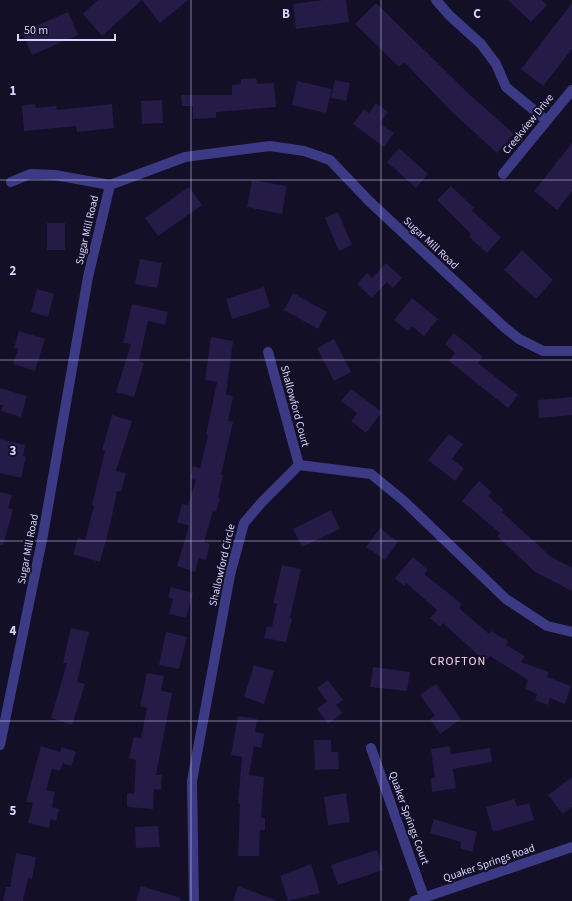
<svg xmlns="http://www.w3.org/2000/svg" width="572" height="901" font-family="'Source Sans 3',sans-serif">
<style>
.building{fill:#241b47}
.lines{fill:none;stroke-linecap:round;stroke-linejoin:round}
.street{stroke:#3d3a85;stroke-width:10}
.grid{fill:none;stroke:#d9d4ff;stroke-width:1;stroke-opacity:0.55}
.labels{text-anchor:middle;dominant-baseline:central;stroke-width:4;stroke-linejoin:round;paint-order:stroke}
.street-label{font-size:11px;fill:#d9d4ff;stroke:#130f26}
.neighbourhood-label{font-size:12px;letter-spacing:1px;fill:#ffd6f0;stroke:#130f26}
.grid-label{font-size:13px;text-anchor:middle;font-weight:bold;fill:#d9d4ff;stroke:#130f26;stroke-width:4;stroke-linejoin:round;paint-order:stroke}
</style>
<rect width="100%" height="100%" fill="#130f26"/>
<path class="building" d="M98,0H142L102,36L83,14Z
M142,0H188L160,23Z
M323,0H346L349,22L296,29L293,4Z
M508,0H542L547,5L531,22Z
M376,3L468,93L514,134L497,153L451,111L404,62L399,67L355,24Z
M572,3V49L543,86L521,69Z
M68,12L78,35L32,55L22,32Z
M256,78L257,84L274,83L276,107L216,112V118L193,119V106H182L181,95H232V85L241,84V79Z
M335,80L350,83L346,101L331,98Z
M297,81L332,89L326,113L292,105Z
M162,100L163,123L142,124L141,101Z
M376,103L388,112L380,124L394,133L384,147L353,124L364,109L369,113Z
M35,104L36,108L56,106L57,110L112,104L114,128L77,132L76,126L24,131L22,105Z
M572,143V191L557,210L534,191Z
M399,148L428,174L416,188L387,162Z
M252,180L287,186L282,214L247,207Z
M451,186L474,208L471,210L501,237L487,253L469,237L471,234L437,200Z
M189,187L202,205L158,236L145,218Z
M338,212L352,245L339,251L325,218Z
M47,223H65V250H47Z
M522,250L553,280L536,299L504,270Z
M140,259L162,263L157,288L135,284Z
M386,263L402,278L393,288L387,282L372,298L357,284L367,273L372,278Z
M264,287L270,307L232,319L226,299Z
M37,289L54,294L48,317L31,312Z
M293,293L327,312L318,329L284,310Z
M412,298L438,319L424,336L412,326L408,331L394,320Z
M132,304L168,312L165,325L148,321L139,361L144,363L134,397L116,392L131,344L123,343Z
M19,331L45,339L35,371L13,364L18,349L14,348Z
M454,333L483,357L478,363L518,395L508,408L449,361L455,353L445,344Z
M211,337L233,341L226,395L233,396L228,421L233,422L221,475H223L218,498H220L216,512L213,511L204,542L210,544L206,560L199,558L195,572L177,566L189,526L177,522L182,504L188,505L196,480L190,479L193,466L200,468L208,435H206L217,382L205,380Z
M334,339L351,372L334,381L317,348Z
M0,388L27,396L21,417L1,411L3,405H0Z
M351,389L382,412L366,433L351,421L357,413L341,401Z
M572,397V415L539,418L538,400Z
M112,415L132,421L116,471L126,473L121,492L117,491L111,521L100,562L73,554L78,538L85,540L94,506L92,505L105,451L102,450Z
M449,434L463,444L452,459L464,468L455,481L428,460Z
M0,439L25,445L23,456L26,457L21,478L0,473Z
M479,481L492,492L488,496L504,510L502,512L550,556L572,568V591L535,572L497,536L500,533L462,501Z
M0,492L12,495L8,508L13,510L3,545H0Z
M331,510L340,529L302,547L293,529Z
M380,528L398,542L385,560L366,547Z
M413,557L428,570L424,574L462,604L459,608L489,634L491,631L508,641L506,645L525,656L521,662L549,672L547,677L571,686L565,704L550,698L548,705L535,700L537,694L525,689L528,680L490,656L487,660L477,654L443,623L440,627L430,618L437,610L406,583L404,586L395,578Z
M282,565L301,569L290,618L292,619L286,642L264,638L267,626L272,627L277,604L273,603Z
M171,587L193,593L186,618L169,614L173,599L168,597Z
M71,628L89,632L77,682L85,684L72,725L51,718L67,663H63Z
M166,632L187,637L179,669L159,665Z
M254,665L274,671L264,704L244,697Z
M373,667L410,672L407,691L370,687Z
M147,673L164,676L161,691L172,693L156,775H162L161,790L154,789L153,809L127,807V793L134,794L136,760L129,758L134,737L141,738L147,708L140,706Z
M328,680L343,700L336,705L342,713L328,724L317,709L327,701L317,688Z
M436,684L461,719L440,734L430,719L435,716L420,695Z
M238,716L257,719L255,732L264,734L261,748L254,746L249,775L264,777L261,818H265V830H260L259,856H238L240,804L238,803L242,757L231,755Z
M314,740H331V752H338L339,769L315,770Z
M41,746L60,752L62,747L76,752L71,766L63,763L60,771L52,769L46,790L55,792L52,807L59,809L56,821L51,819L49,828L28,823L33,803L26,802Z
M450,746L451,754L490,748L492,762L453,769L456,788L432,792L431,778H435L431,749Z
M572,777V807L563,814L548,795Z
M346,793L350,822L328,825L324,797Z
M514,799L517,806L529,803L534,820L493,832L486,807Z
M434,819L477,832L472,852L460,848L461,842L430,833Z
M158,826L160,847L136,848L135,827Z
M377,850L383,870L338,885L331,865Z
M16,853L36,857L32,879L28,878L23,901H3L6,887H10Z
M311,864L320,893L288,901L280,876Z
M141,886L181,898L180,901H136Z
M238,886L275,900V901H233Z"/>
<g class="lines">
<path class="street" d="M436,0L449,15L481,44L496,64L506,87L546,120
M503,174L572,90
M11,182L30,174L55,175L110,185
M268,352L299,465
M299,465L371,474L404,501L506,599L547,626L572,632
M0,745L43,535L88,277L110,185L185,157L270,146L304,151L330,160L369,201L504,327L519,339L543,351H572
M371,748L424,897
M194,901L192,781L230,575L244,523L262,502L299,465
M414,901L572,847"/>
</g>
<path class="grid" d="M191,0V901M381,0V901M0,180H572M0,360H572M0,541H572M0,721H572"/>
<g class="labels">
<g class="street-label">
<text transform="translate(528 124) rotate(-51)">Creekview Drive</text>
<text transform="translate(87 230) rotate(-77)">Sugar Mill Road</text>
<text transform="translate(431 243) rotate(43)">Sugar Mill Road</text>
<text transform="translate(295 406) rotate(75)">Shallowford Court</text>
<text transform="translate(28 549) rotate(-79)">Sugar Mill Road</text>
<text transform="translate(222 565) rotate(-77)">Shallowford Circle</text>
<text transform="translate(409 818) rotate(70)">Quaker Springs Court</text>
<text transform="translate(489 863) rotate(-19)">Quaker Springs Road</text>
</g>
<g class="neighbourhood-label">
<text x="458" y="661">CROFTON</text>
</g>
</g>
<g class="grid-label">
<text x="286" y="18">B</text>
<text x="477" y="18">C</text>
<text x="13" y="95">1</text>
<text x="13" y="275">2</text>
<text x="13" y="455">3</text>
<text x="13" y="635">4</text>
<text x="13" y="815">5</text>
</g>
<path d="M18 34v6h97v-6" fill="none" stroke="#d9d4ff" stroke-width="2"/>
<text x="24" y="34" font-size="12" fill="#d9d4ff" stroke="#130f26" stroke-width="3" paint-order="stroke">50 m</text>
</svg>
